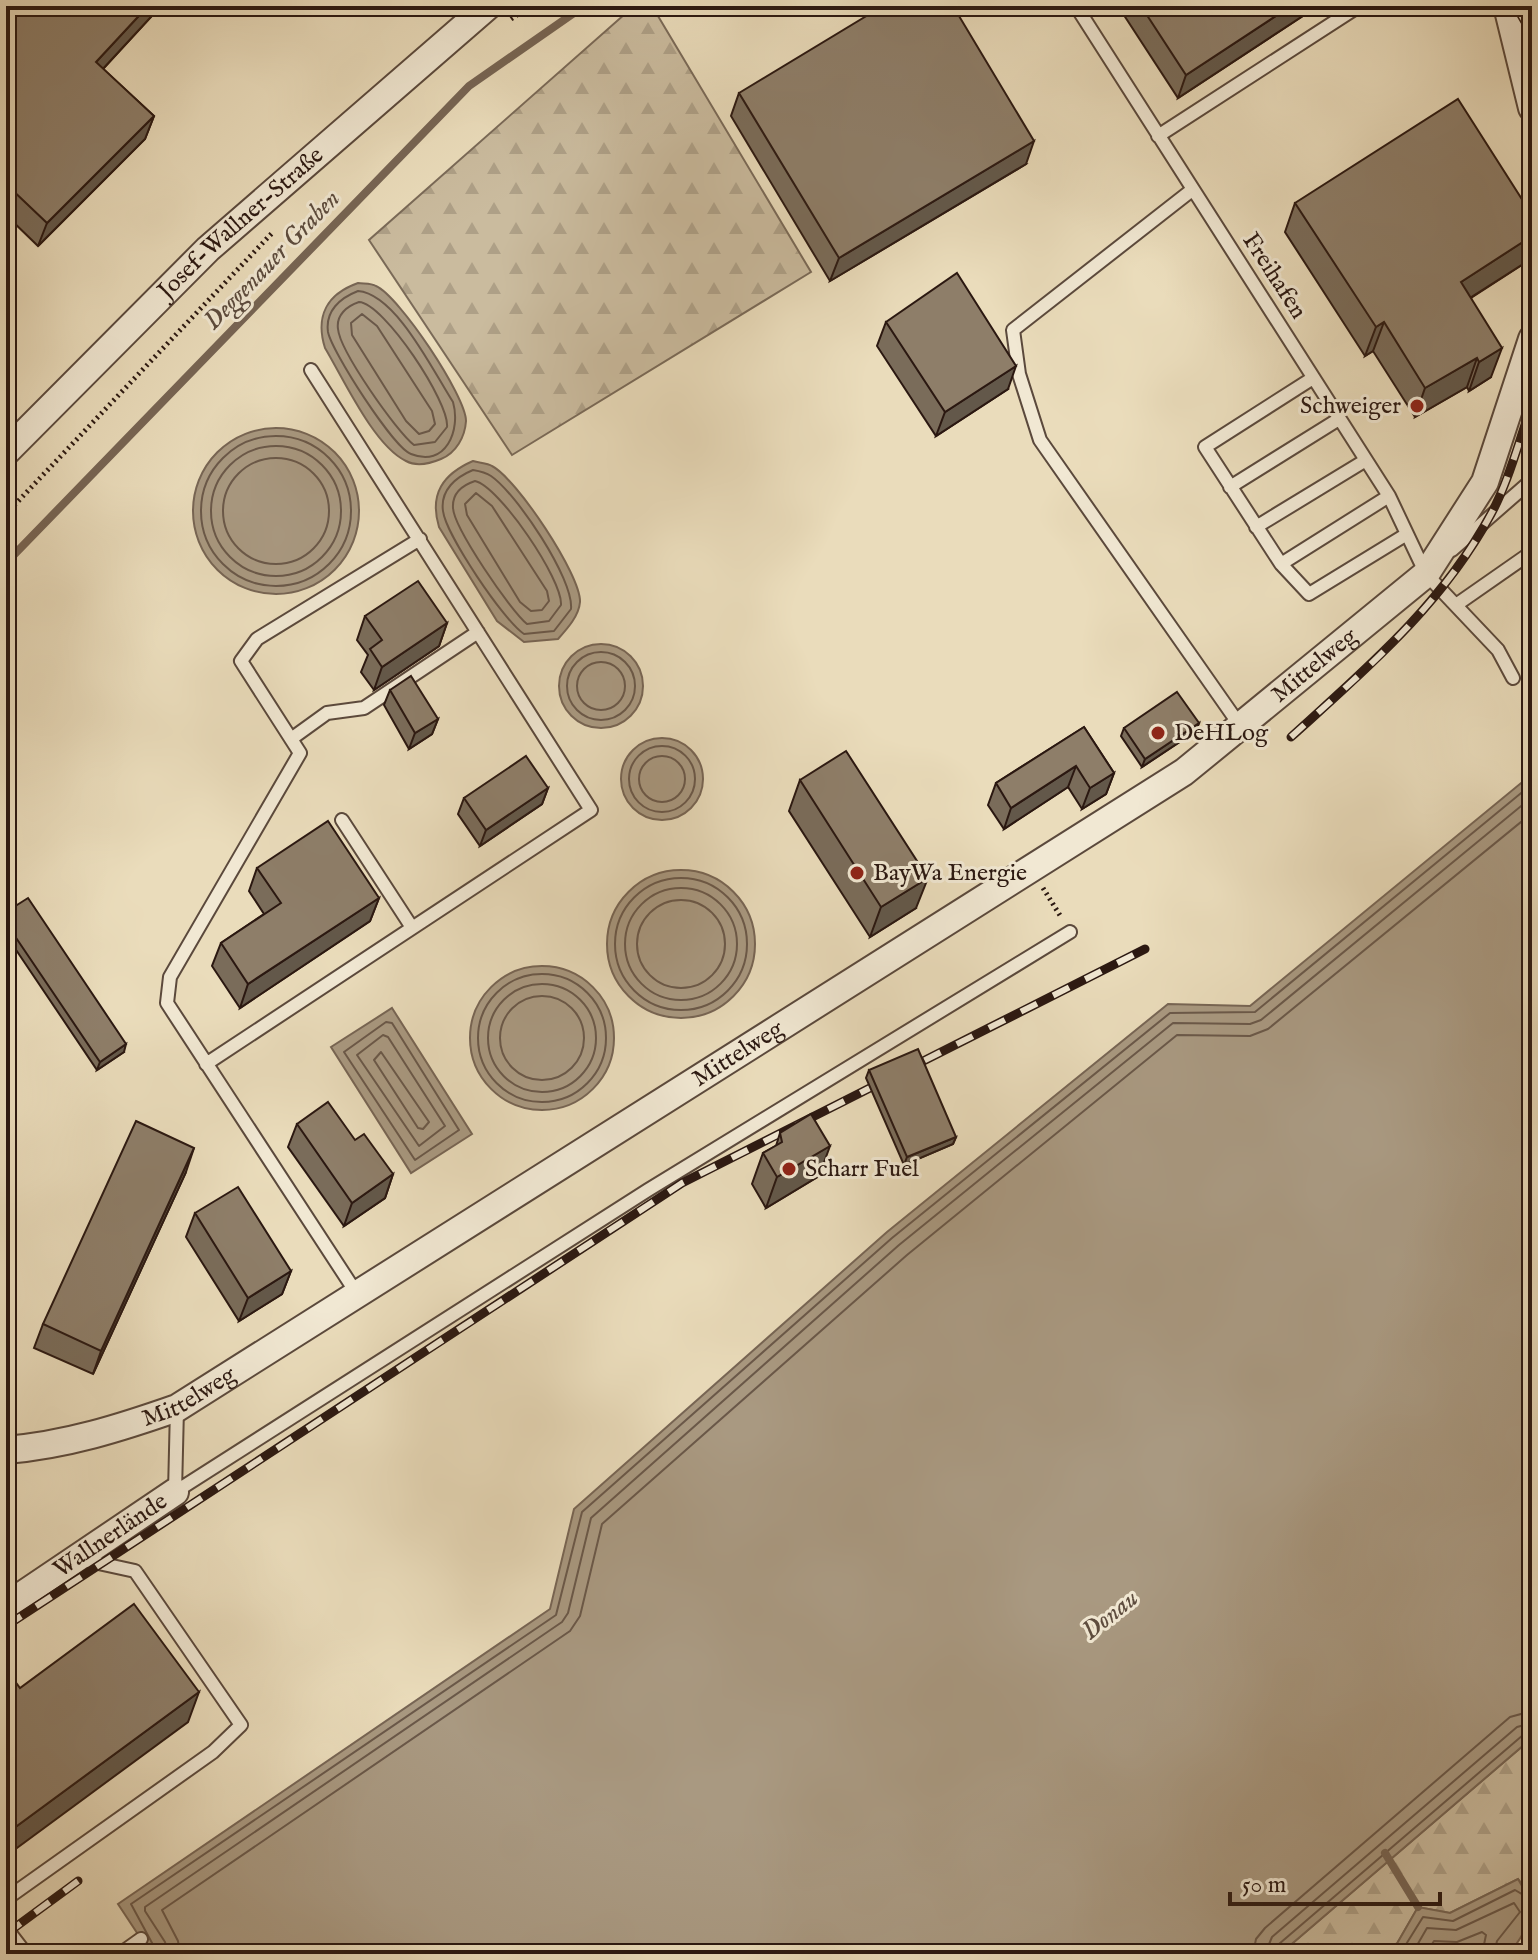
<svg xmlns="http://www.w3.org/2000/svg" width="1538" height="1960" font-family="'IM FELL English',serif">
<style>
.forest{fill:url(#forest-firs);stroke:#7a6a58;stroke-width:2}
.water{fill:#a99981;stroke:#776554;stroke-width:2}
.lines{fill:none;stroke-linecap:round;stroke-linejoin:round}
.shore{stroke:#6a5849;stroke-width:2}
.stream{stroke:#776554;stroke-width:8}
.service-casing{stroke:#5b493c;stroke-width:16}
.minor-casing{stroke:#5b493c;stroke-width:30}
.path{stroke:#2b1811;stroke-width:5;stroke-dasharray:2 4;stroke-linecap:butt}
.service{stroke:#f1e8d3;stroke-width:12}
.minor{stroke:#f1e8d3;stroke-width:26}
.rail-casing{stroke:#2b1811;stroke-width:9}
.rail{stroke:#f1e8d3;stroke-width:6;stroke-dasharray:18;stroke-linecap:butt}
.wall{fill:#7a6c5a;stroke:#2b1811;stroke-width:2}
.shaded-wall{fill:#63584a;stroke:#2b1811;stroke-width:2}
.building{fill:#8e7e69;stroke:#2b1811;stroke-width:2}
.poi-dot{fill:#8f2418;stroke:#f1e8d3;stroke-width:3}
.labels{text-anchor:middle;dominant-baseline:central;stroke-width:6;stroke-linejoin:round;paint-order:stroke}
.street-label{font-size:24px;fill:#2b1811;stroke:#f1e8d3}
.poi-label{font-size:24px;fill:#2b1811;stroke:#f1e8d3;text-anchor:start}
.water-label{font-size:26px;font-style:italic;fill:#5d4c3e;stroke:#f1e8d3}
</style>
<defs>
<pattern id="forest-firs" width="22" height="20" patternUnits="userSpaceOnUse" patternTransform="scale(2)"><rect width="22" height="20" fill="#cabb9e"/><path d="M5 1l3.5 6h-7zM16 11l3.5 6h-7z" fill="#aea087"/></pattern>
</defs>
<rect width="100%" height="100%" fill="#eadcbb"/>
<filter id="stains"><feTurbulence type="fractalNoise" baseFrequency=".0025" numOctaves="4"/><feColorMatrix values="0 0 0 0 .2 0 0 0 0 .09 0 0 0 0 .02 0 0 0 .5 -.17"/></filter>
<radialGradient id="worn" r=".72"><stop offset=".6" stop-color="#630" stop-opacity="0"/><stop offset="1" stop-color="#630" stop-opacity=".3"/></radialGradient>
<path class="forest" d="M634,6H652L811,272L512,455L369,240Z
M1532,1738V1896L1518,1879L1450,1913L1418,1907L1391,1954H1280Z"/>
<path class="water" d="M358,283C363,284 371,283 376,286C399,296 466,396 466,421C465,437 456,453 441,459C429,464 417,467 406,461C374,446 343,378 325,348C315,316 327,294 358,283Z
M193 511a83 83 0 1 1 166 0a83 83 0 1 1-166 0Z
M473,461C479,463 487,463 492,466C516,478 581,575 580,602C579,616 567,629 558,639L524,642L497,621L439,527C429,494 443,474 473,461Z
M559 686a42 42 0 1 1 84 0a42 42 0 1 1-84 0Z
M621 779a41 41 0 1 1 82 0a41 41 0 1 1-82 0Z
M1532,774V1738L1280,1954H151L118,1904L550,1609L574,1509L887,1232L1168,1004L1250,1006Z
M607 944a74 74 0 1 1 148 0a74 74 0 1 1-148 0Z
M470 1038a72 72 0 1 1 144 0a72 72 0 1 1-144 0Z
M392,1008L472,1134L411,1173L331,1047Z
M1518,1879C1538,1910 1531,1926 1509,1954H1391L1418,1907L1450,1913Z"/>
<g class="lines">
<path class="shore" d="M358,291C396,294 433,371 453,402C461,430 446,468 411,454C393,447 332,352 328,332C325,311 340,298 358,291Z
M359,302C384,303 450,403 447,427L435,442L414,445C396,431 340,351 338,329C336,315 347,306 359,302Z
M362,314L377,326L432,411L435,424L429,431L419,434L406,421L352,335L351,323Z
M201 511a75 75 0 1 1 150 0a75 75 0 1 1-150 0Z
M211 511a65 65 0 1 1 130 0a65 65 0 1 1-130 0Z
M223 511a53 53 0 1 1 106 0a53 53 0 1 1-106 0Z
M473,470C479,471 485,472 491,476C516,493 574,579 571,609L554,631L524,634C504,621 446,535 443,511C440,490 456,477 473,470Z
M475,481C499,486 563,580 561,605L549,621L527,624C510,610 454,528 453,508C452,493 463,485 475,481Z
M476,493L492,506L547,591L549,601L542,610L531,611L520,602L467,515L465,504Z
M567 686a34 34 0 1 1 68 0a34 34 0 1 1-68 0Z
M577 686a24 24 0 1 1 48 0a24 24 0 1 1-48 0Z
M629 779a33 33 0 1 1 66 0a33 33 0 1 1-66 0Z
M639 779a23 23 0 1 1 46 0a23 23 0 1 1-46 0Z
M615 944a66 66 0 1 1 132 0a66 66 0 1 1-132 0Z
M625 944a56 56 0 1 1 112 0a56 56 0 1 1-112 0Z
M637 944a44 44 0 1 1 88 0a44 44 0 1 1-88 0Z
M478 1038a64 64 0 1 1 128 0a64 64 0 1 1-128 0Z
M488 1038a54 54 0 1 1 108 0a54 54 0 1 1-108 0Z
M500 1038a42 42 0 1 1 84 0a42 42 0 1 1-84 0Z
M386,1022L392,1023L459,1130L415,1160L344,1052Z
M383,1035L388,1037L445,1126L419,1146L357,1055Z
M381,1052L429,1122L423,1129L418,1128L374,1060Z
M158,1954L131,1904L556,1615L582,1512L892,1238L1170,1013L1255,1012L1532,784
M168,1954L165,1942L145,1911V1907L562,1622L568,1613L591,1518L899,1245L1173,1023L1250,1024L1261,1020L1532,797
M180,1954L178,1941L162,1910L570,1631L580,1616L602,1524L907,1255L1177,1035L1250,1036L1268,1029L1532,813
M1253,1954L1256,1939L1265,1928L1510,1717L1532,1711
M1265,1954L1272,1937L1517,1727L1532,1723
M1276,1954L1279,1944L1523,1735L1532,1733
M1400,1954L1423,1917L1453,1921L1515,1890L1532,1900
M1412,1954L1427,1928L1456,1930L1514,1903L1520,1912L1497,1941L1494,1954
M1426,1954L1434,1941L1457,1942L1482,1932L1486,1935L1482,1954"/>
<path class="stream" d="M6,563L469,86L584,6
M1385,1853L1418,1907"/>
<defs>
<path id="service" d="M1076,6L1389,496L1426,574L1498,650L1513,678
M1158,136L1359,6
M1192,190L1013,330L1019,374L1040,440L1241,727
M1313,378L1205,447L1281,564L1309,594L1407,534
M1230,487L1339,419
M1256,527L1366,460
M1452,550L1532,480
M1281,564L1389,496
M1456,605L1532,552
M291,739L327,713L364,708L478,632
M342,820L411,926
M206,1064L591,810L311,370
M357,1294L167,1003L170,977L300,753L241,661L257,639L420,539
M175,1492L648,1190L1070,932
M175,1492L177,1408
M6,1899L213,1752L241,1725L135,1571L80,1559
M6,1928L26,1954
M120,1954L141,1939"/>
<g id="minor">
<path d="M1507,6L1532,108"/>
<path id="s1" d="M6,452L208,249L488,6"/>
<path id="s2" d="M6,1450C66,1445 120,1428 177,1408L1184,772L1426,574L1485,482L1532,339"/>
<path id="s3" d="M6,1606L175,1492"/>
</g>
</defs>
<use href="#service" class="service-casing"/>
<use href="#minor" class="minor-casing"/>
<path class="path" d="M511,19L530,6
M6,514L274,231
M1043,888L1061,917"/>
<use href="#service" class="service"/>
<use href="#minor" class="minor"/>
<defs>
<path id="rail" d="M1516,6L1532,34
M1291,737C1366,669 1442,605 1491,514C1509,481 1519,440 1532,405
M6,1626L682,1183L1145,949
M6,1934L78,1881"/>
</defs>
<use href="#rail" class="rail-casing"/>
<use href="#rail" class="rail"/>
</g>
<path class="wall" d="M6,6H161L103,69L154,116L145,139L38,246L6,215Z
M1118,6H1318L1178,98Z
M739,93L1026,164L830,281L731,116Z
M1295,203L1531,259L1471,298L1491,377L1469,391L1467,387L1415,417L1373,351L1365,356L1285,232Z
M886,322L1008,389L936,436L877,346Z
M365,616L447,623L439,646L374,690L361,672L368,655L357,640Z
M390,690L438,719L432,734L409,749L384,705Z
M1199,723L1196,731L1142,767L1121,736L1124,728Z
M1084,727L1114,773L1106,794L1082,809L1068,787L1004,829L988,805L996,783Z
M800,780L916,908L870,937L789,811Z
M548,788L542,804L480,846L458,814L464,798Z
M257,868L379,898L370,921L240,1008L212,966L221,943L264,914L249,891Z
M6,912L124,1052L97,1070L6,935Z
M869,1070L956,1137L953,1144L904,1165L866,1078Z
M297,1124L355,1140L393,1174L385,1198L344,1226L288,1147Z
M780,1133L819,1176L766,1208L752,1184L763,1153L776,1146Z
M186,1172L93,1374L34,1348L43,1324Z
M195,1213L291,1271L282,1294L239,1321L186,1237Z"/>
<path class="shaded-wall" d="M148,6H161L88,85L96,62Z
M1291,6H1318L1178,98L1186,75Z
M154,116L145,139L38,246L47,223Z
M1034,141L1026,164L830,281L839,258Z
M1532,236L1531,259L1451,310L1461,282Z
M1384,322L1373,351L1365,356L1376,327Z
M1502,348L1491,377L1469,391L1479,362Z
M1477,358L1467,387L1415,417L1425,388Z
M1016,366L1008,389L936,436L945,412Z
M447,623L439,646L374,690L382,667Z
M438,719L432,734L409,749L415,733Z
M1199,723L1196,731L1142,767L1145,759Z
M1076,766L1068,787L1004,829L1011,808Z
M1114,773L1106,794L1082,809L1090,788Z
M548,788L542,804L480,846L486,830Z
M928,878L916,908L870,937L881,907Z
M379,898L370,921L240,1008L248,984Z
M126,1044L124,1052L97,1070L100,1062Z
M956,1137L953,1144L904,1165L907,1157Z
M830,1146L819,1176L766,1208L777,1177Z
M194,1148L186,1172L93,1374L101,1351Z
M393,1174L385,1198L344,1226L352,1203Z
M291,1271L282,1294L239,1321L248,1298Z
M199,1692L188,1722L6,1856V1834Z"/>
<path class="building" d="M6,6H148L96,62L154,116L47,223L6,184Z
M883,6H953L1034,141L839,258L739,93Z
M1141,6H1291L1186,75Z
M1458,99L1532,215V236L1461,282L1502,348L1479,362L1477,358L1425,388L1384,322L1376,327L1295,203Z
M957,273L1016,366L945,412L886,322Z
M418,581L447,623L382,667L370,649L382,640L365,616Z
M411,676L438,719L415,733L390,690Z
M1177,692L1199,723L1145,759L1124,728Z
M1084,727L1114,773L1090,788L1076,766L1011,808L996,783Z
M846,751L928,878L881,907L800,780Z
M526,756L548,788L486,830L464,798Z
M328,821L379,898L248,984L221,943L281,903L257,868Z
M28,898L126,1044L100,1062L6,923V912Z
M918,1049L956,1137L907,1157L869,1070Z
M328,1102L355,1140L364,1134L393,1174L352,1203L297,1124Z
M811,1114L830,1146L777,1177L763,1153L782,1142L780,1133Z
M136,1121L194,1148L101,1351L43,1324Z
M238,1187L291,1271L248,1298L195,1213Z
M134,1604L199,1692L6,1834V1669L20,1688Z"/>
<g class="poi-dot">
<circle cx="1417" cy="406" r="8"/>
<circle cx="1158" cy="733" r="8"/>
<circle cx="857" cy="873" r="8"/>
<circle cx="789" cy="1169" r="8"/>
</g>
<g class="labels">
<g class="street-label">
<text stroke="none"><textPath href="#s1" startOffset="328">Josef-Wallner-Straße</textPath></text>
<text transform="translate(1274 276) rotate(57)">Freihafen</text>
<text stroke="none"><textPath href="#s2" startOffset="1536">Mittelweg</textPath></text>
<text stroke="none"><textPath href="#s2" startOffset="840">Mittelweg</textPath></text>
<text stroke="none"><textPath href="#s2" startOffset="192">Mittelweg</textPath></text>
<text stroke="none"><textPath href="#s3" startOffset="126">Wallnerlände</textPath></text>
</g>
<g class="poi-label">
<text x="1401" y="406" text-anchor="end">Schweiger</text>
<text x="1174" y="733">DeHLog</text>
<text x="873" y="873">BayWa Energie</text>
<text x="805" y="1169">Scharr Fuel</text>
</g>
<g class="water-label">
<text transform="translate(272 260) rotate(-46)">Deggenauer Graben</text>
<text transform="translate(1110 1615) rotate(-39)">Donau</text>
</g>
</g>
<rect width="1538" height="1960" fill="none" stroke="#eadcbb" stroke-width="32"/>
<rect x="8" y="8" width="1522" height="1944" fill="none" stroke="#2b1811" stroke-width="4"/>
<rect x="16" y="16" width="1506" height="1928" fill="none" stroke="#2b1811" stroke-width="2"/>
<path d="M1230 1892v12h210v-12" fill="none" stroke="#2b1811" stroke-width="4"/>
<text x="1242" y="1892" font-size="24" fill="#2b1811" stroke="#f1e8d3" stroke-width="6" paint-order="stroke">50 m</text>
<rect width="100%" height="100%" filter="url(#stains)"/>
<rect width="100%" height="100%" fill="url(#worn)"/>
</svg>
